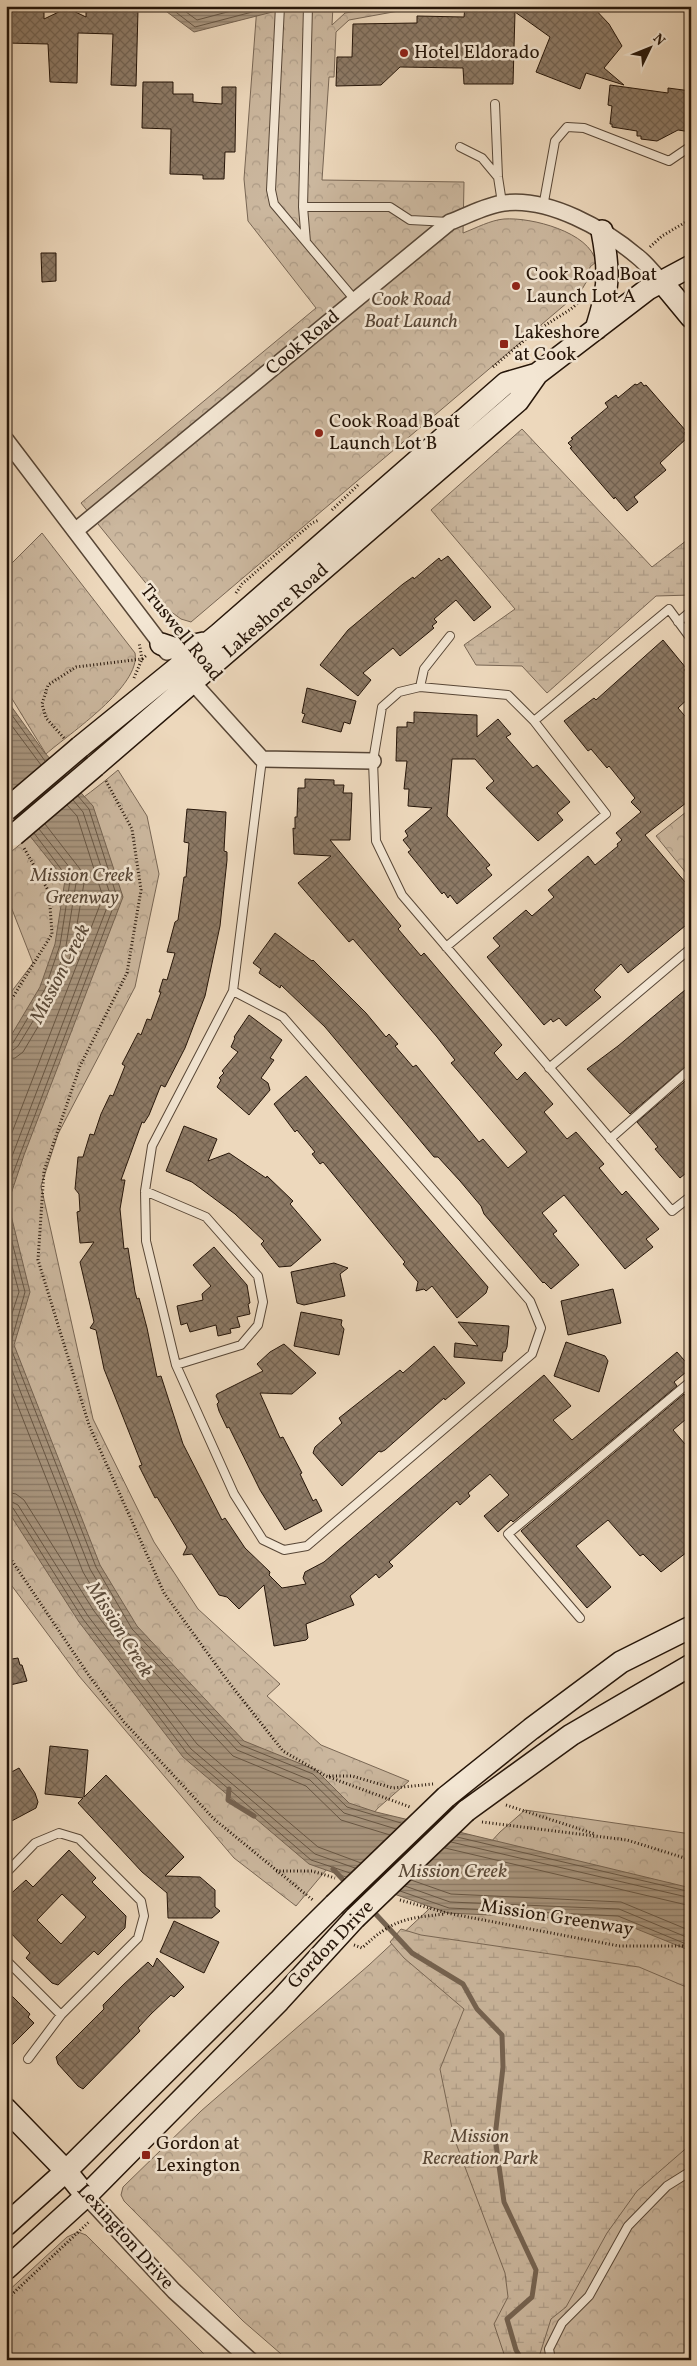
<svg xmlns="http://www.w3.org/2000/svg" width="697" height="2366" font-family="Vollkorn,serif">
<style>
.forest{fill:url(#forest-crowns);stroke:#786654}
.wetland{fill:url(#wetland-marsh);stroke:#786654}
.water{fill:url(#water-rules);stroke:#746250}
.lines{fill:none;stroke-linecap:round;stroke-linejoin:round}
.shore{stroke:#675644;stroke-width:1}
.stream{stroke:#746250;stroke-width:5}
.building{fill:url(#building-cross-hatch);stroke:#251509;fill-rule:evenodd}
.lane-casing{stroke:#574636;stroke-width:10}
.street-casing{stroke:#574636;stroke-width:18}
.secondary-casing{stroke:#251509;stroke-width:24}
.path{stroke:#251509;stroke-width:3;stroke-dasharray:1 2.5;stroke-linecap:butt}
.lane{stroke:#f3e6d3;stroke-width:8}
.street{stroke:#f3e6d3;stroke-width:15}
.secondary{stroke:#f3e6d3;stroke-width:21}
.secondary-bridge-casing{stroke:#251509;stroke-width:24;stroke-linecap:butt}
.secondary-bridge{stroke:#f3e6d3;stroke-width:21}
.poi-dot{fill:#8f2418;stroke:#f3e6d3;stroke-width:2}
.labels{text-anchor:middle;dominant-baseline:central;stroke-width:5;stroke-linejoin:round;paint-order:stroke}
.poi-label{font-size:19px;fill:#251509;stroke:#f3e6d3;text-anchor:start}
.park-label{font-size:19px;font-style:italic;fill:#574636;stroke:#f3e6d3}
.street-label{font-size:19px;fill:#251509;stroke:#f3e6d3}
.water-label{font-size:20px;font-style:italic;fill:#5a4938;stroke:#f3e6d3}
</style>
<defs>
<pattern id="forest-crowns" width="20" height="18" patternUnits="userSpaceOnUse" patternTransform="scale(1.25)"><rect width="20" height="18" fill="#cbb79e"/><path d="M2 6a3 3 0 1 1 6 0M12 15a3 3 0 1 1 6 0" fill="none" stroke="#ae9c87"/></pattern>
<pattern id="wetland-marsh" width="20" height="14" patternUnits="userSpaceOnUse" patternTransform="scale(1.25)"><rect width="20" height="14" fill="#cbb79e"/><path d="M1 5h8M5 5V1M11 12h8M15 12V8" fill="none" stroke="#ae9c87"/></pattern>
<pattern id="water-rules" width="6" height="5" patternUnits="userSpaceOnUse" patternTransform="scale(1.25)"><rect width="6" height="5" fill="#a9967f"/><path d="M0 2.5h6" fill="none" stroke="#897966"/></pattern>
<pattern id="building-cross-hatch" width="8" height="8" patternUnits="userSpaceOnUse" patternTransform="scale(1.25)"><rect width="8" height="8" fill="#8d7a66"/><path d="M0 0l8 8M0 8l8-8" fill="none" stroke="#736352"/></pattern>
</defs>
<rect width="100%" height="100%" fill="#edd8bc"/>
<filter id="stains"><feTurbulence type="fractalNoise" baseFrequency=".004" numOctaves="4"/><feColorMatrix values="0 0 0 0 .2 0 0 0 0 .09 0 0 0 0 .02 0 0 0 .5 -.17"/></filter>
<radialGradient id="worn" r=".72"><stop offset=".6" stop-color="#630" stop-opacity="0"/><stop offset="1" stop-color="#630" stop-opacity=".3"/></radialGradient>
<path class="forest" d="M257,6H333L332,25L345,13L391,6H426L349,20L336,32L334,77H329L322,180L464,182L463,233C476,228 491,220 504,219C531,217 590,232 596,262L590,267L588,279L581,291L191,622L181,619L166,608L81,503L316,308L248,221L244,179Z
M42,533L135,653C141,686 70,733 46,754L6,689V569Z
M118,770L147,816L159,874L135,987L58,1134L41,1186L93,1419L154,1542L198,1609L280,1684L267,1696L321,1745L409,1781L378,1808L296,1906L234,1858L79,1676L6,1578V999L33,963L6,894V856C42,825 82,801 118,770Z
M691,808V879L656,836Z
M525,1810L691,1834V2360H288L243,2321L124,2201L121,2195L123,2187L201,2111L369,1965L427,1911L500,1832Z
M78,2232L86,2235L210,2360H6V2293L67,2237Z"/>
<path class="wetland" d="M522,429L652,567L691,537V595L656,596L547,693L522,666L476,665L464,645L515,609L431,510Z
M401,1929L421,1935L639,1967L691,1989V2144L637,2191L607,2233L566,2307L551,2319L538,2360H506L494,2324L508,2297L505,2273L454,2138L440,2069L464,2009L404,1958L390,1942Z"/>
<path class="water" d="M159,6H296L194,32Z
M6,699L44,752L93,806L123,897L24,1155L8,1203L30,1292L14,1345L100,1565L137,1626L244,1741L316,1770L349,1803L376,1812L691,1888V1951L617,1921L448,1913L309,1864L183,1757L79,1622L6,1508V1044L40,987L55,944L65,880L6,806Z"/>
<g class="lines">
<path class="shore" d="M168,6L195,27L275,6
M178,6L197,20L250,6
M6,707L45,761
M6,718L41,765
M6,1045L13,1043L45,989L60,945L70,881L34,833
M6,1052L13,1050L18,1046L51,991L66,946L76,883L74,873L39,829
M6,1059L15,1058L23,1052L58,993L73,948L84,883L80,869L45,824
M6,1148L103,897L77,816L67,805
M6,1172L111,897L83,812L73,800
M6,1192L117,897L89,809L78,796
M6,1219L25,1292L10,1346L96,1567L132,1629L241,1745L313,1774L347,1807L401,1823
M6,1244L19,1292L6,1332
M6,1355L90,1569L128,1633L237,1750L310,1780L344,1813L396,1829
M6,1376L83,1572L122,1638L233,1756L306,1786L341,1820L390,1835
M6,1492L16,1494L24,1500L94,1611L197,1744L318,1847L361,1863
M6,1499L18,1505L88,1616L191,1749L315,1854L355,1868
M6,1506L13,1508L83,1619L187,1753L311,1860L350,1873
M457,1837L691,1892
M451,1842L691,1898
M445,1848L691,1906
M411,1880L451,1894L621,1902L691,1931
M405,1886L450,1902L619,1909L691,1939
M400,1891L449,1908L618,1916L691,1946"/>
<path class="stream" d="M229,1789L228,1800L254,1816
M333,1869L348,1885
M371,1909L412,1953L463,1984L477,2009L502,2035L503,2067L495,2137L504,2202L536,2270L532,2297L507,2319L516,2350L522,2360"/>
</g>
<path class="building" d="M465,6H592L609,24L622,46L604,68L624,85L586,73L580,89L536,72L550,37L515,12L513,84H464L463,68L400,67L381,85L336,86L337,57H352L353,24L417,23V16L464,17Z
M67,8L86,17V9L138,10L136,86L111,85L113,34L78,33L77,83L50,82L48,44L6,43V9H44V19Z
M143,82H173V94H193V102L222,104V87H236L235,152H225L224,179H203V175L170,174L171,129L142,128Z
M610,85L668,93V88L691,91V132L678,130L657,141L641,139V136H637V131L612,127V124H610L612,106L608,105Z
M41,253H56V281L42,282Z
M641,382L644,386L646,385L686,431L684,433L687,438L660,463L666,470L634,497L638,502L627,511L615,497L614,499L570,448L572,447L568,443L573,439L571,438L608,407L605,403L616,395L618,398L635,384L637,385Z
M448,556L491,607L474,621L456,600L434,619L437,622L432,626L434,628L400,656L393,648L363,673L371,680L358,696L320,665L348,630L403,584L413,577L414,579L439,558L441,561Z
M663,640L686,668L684,670L691,678V696L678,708L691,723V799L645,835L691,889V921L628,973L621,964L594,990L601,997L566,1026L559,1018L553,1022L551,1019L544,1025L487,957L500,946L493,938L526,910L532,916L554,897L548,890L588,856L595,865L618,846L617,844L622,840L616,833L641,812L631,802L635,798L609,766L607,768L591,749L588,751L564,721L594,698L596,700Z
M307,688L356,701L350,724L344,722L341,732L302,722L305,714L302,713Z
M414,712L477,715V737L498,719L511,734L506,737L533,768L537,765L570,802L557,813L563,820L538,841L486,788L494,781L475,759H452L447,816L490,865L486,868L492,875L457,904L450,895L448,898L444,892L442,894L408,852L411,850L403,840L408,836L405,831L432,808L408,806L409,789H404L407,761H396L397,727H407V722L414,723Z
M305,779L334,780V785H344L343,793H352L350,840H330L401,926L398,929L421,956L424,953L502,1045L494,1053L498,1058L517,1080L525,1072L553,1104L544,1112L567,1139L576,1132L604,1164L599,1168L622,1195L626,1191L659,1229L646,1239L653,1247L625,1269L564,1195L542,1213L557,1231L553,1234L579,1265L551,1289L544,1282L543,1283L484,1214L481,1206L460,1181L438,1157H434L325,1027L281,985L280,988L259,973L261,969L253,963L275,933L312,961L313,960L366,1013L386,1037L389,1034L398,1044L395,1046L413,1067L416,1065L479,1142L483,1139L508,1168L527,1152L458,1071L451,1063L455,1060L437,1037L353,939L349,942L298,883L331,856L294,854L293,828L295,829V817H297L298,788H305Z
M187,809L226,812L224,851L227,852V860L220,926L205,996L185,1048L165,1087L161,1085L149,1115L144,1123L142,1122L121,1180H125L120,1209L124,1249L128,1248L135,1292L137,1299L139,1298L147,1328L157,1377L161,1376L183,1444L222,1520L225,1518L245,1548L270,1572L269,1575L282,1588L306,1584L303,1578L305,1572L324,1562L544,1375L571,1406L553,1420L572,1440L677,1352L691,1368L674,1382L677,1386L513,1522L511,1520L498,1532L484,1516L509,1495L490,1474L468,1493L470,1496L460,1505L457,1501L389,1562L393,1566L379,1578L376,1574L350,1596L354,1605L306,1624L308,1638L306,1640L274,1646L264,1585L239,1609L227,1597L219,1595L192,1554L183,1555L187,1547L157,1497L155,1498L139,1466L142,1465L104,1369L96,1330L90,1328L94,1322L80,1262L94,1242L80,1243L77,1212L80,1211L79,1194L75,1189L78,1157H83L90,1134L94,1135L101,1114L110,1095L113,1096L125,1066L122,1064L138,1033L141,1035L147,1019L151,1020L161,992H159L163,979L167,980L175,953L167,952L175,922L178,920L184,877H186L189,843L184,842Z
M691,985V1062L630,1114L587,1069L618,1046Z
M249,1015L282,1040L270,1058L274,1060L261,1078L268,1083L270,1090L249,1115L217,1087L221,1080L219,1078L224,1073L222,1071L238,1052L231,1047L235,1038L234,1037Z
M306,1076L488,1287L486,1293L457,1318L432,1286L426,1291L424,1289L416,1291L418,1282L403,1264L405,1262L323,1162L320,1164L312,1154L315,1152L297,1130L295,1132L274,1104Z
M691,1076V1169L680,1178L655,1149L658,1147L637,1122Z
M184,1126L217,1139L208,1161L229,1153L266,1178L267,1176L293,1201L290,1204L321,1240L291,1266L279,1267L261,1244L264,1241L235,1214L192,1182L166,1171Z
M214,1247L247,1285L250,1303L248,1304L250,1314L237,1317L240,1327L230,1329L231,1333L218,1336L216,1325L190,1332L187,1323L181,1325L177,1306L203,1300L202,1294L211,1286L193,1265Z
M334,1263L348,1268L340,1274L345,1296L304,1305L297,1303L291,1272Z
M613,1289L621,1323L568,1335L561,1301Z
M301,1312L342,1320L341,1325L344,1329L339,1355L294,1346Z
M458,1322L509,1326L507,1347L505,1352H503L502,1361L454,1357L455,1343L478,1346Z
M566,1342L605,1356L608,1361L599,1392L554,1376Z
M284,1344L316,1373L292,1394L260,1393L280,1438L283,1437L302,1473L300,1474L313,1501L316,1499L322,1511L285,1530L260,1490L229,1427L227,1428L219,1411L217,1404L219,1402L216,1396L217,1394L263,1371L257,1364L270,1352Z
M434,1346L465,1383L445,1400L444,1398L385,1450L381,1452L379,1451L342,1486L313,1453L315,1447L342,1423L339,1418L400,1370L403,1373Z
M684,1394L691,1402V1415L673,1430L691,1451V1549L661,1572L643,1554L640,1556L608,1520L576,1546L611,1587L587,1608L521,1531Z
M18,1658L20,1665H22L27,1681L6,1686V1660Z
M50,1746L88,1750L84,1797L106,1775L184,1857L165,1876L200,1877L215,1890V1907L220,1911L212,1918H168L167,1893L142,1872L78,1803L83,1798L45,1794Z
M19,1768L35,1793L38,1802L36,1808L6,1824V1775Z
M69,1850L96,1878L92,1882L126,1916L125,1928L98,1955L94,1951L58,1985L52,1983L26,1958L30,1953L6,1928V1898L26,1880L33,1887ZM62,1894L86,1917L61,1944L37,1920Z
M174,1921L219,1942L204,1973L160,1952Z
M157,1958L184,1987L174,1997L171,1995L151,2014L138,2028L140,2031L83,2089L78,2086L58,2064L56,2057L104,2009L103,2005L124,1984L148,1962L153,1967Z
M6,1990L30,2014L28,2017L34,2023L6,2051Z"/>
<g class="lines">
<defs>
<path id="lane" d="M280,6L271,190L274,204L306,242
M308,6L303,207L306,242L355,300
M495,104L498,177L502,203
M460,147L482,158L497,176
M303,207H390L410,220L449,222
M543,207L555,141L567,127L584,128L669,161L691,146
M678,622L691,611
M420,687L424,669L450,636
M534,721L669,609L691,639
M446,947L606,814L534,721L508,695L420,687L399,692L382,707L373,761L376,841L402,895L672,1211L691,1196
M233,991L283,1017L530,1301L541,1328L532,1354L307,1546L284,1550L263,1540L234,1494L176,1365L146,1241L145,1191L152,1146L233,991L262,759
M549,1068L691,948
M610,1139L691,1068
M145,1191L206,1217L258,1276L263,1302L258,1325L241,1345L176,1365
M580,1618L508,1534L691,1381
M6,1873L35,1843L59,1833L79,1839L141,1901L144,1916L138,1938L61,2015L28,2059
M6,1960L61,2015
M551,2360L549,2349L562,2323L589,2296L628,2226L667,2186L691,2171"/>
<path id="street" d="M6,440L167,652
M75,531L450,222C467,216 486,205 504,203C549,197 605,229 638,257C647,264 654,274 662,282
M187,676L262,759L373,761
M86,2196L174,2291L250,2360"/>
<path id="secondary" d="M662,282L691,317
M596,329C609,288 610,273 602,231
M161,644L176,649L204,643
M80,747L219,634L506,383L537,374
M95,766L518,401L537,374L648,289L691,266
M446,1797L531,1729L621,1662L691,1627
M466,1811L571,1735L691,1665
M6,2109L66,2171L86,2196
M6,2225L66,2171L334,1905
M6,2269L86,2196L279,2001L355,1918"/>
</defs>
<use href="#lane" class="lane-casing"/>
<use href="#street" class="street-casing"/>
<use href="#secondary" class="secondary-casing"/>
<path class="path" d="M650,247L662,236L691,219
M493,367L533,333L571,309L585,297
M332,510L359,484
M236,593L242,584L312,523L319,520
M134,678L142,659L147,655
M64,738L46,718L42,704L48,685L76,667L142,659L139,642
M106,781L132,829L141,890L127,973L80,1066L44,1171L38,1260L89,1425L164,1593L227,1680L283,1751L326,1776L410,1807
M6,1008L52,934L49,892L24,848
M6,1552L90,1677L124,1722L214,1819L314,1901
M329,1776H352L393,1788L433,1784
M506,1805L595,1834
M482,1822L627,1840L691,1860
M276,1871H312L335,1878
M400,1900L447,1913L619,1946H683L691,1951
M354,1945L362,1948C392,1920 405,1918 445,1914
M6,2300L90,2221"/>
<use href="#lane" class="lane"/>
<use href="#street" class="street"/>
<use href="#secondary" class="secondary"/>
<defs>
<path id="secondary-bridge" d="M6,810L80,747
M14,835L95,766
M334,1905L446,1797
M355,1918L466,1811"/>
</defs>
<use href="#secondary-bridge" class="secondary-bridge-casing"/>
<use href="#secondary-bridge" class="secondary-bridge"/>
</g>
<g class="poi-dot">
<circle cx="404" cy="53" r="5"/>
<circle cx="516" cy="286" r="5"/>
<rect x="499" y="339" width="10" height="10" rx="2.5"/>
<circle cx="319" cy="433" r="5"/>
<rect x="141" y="2150" width="10" height="10" rx="2.5"/>
</g>
<g class="labels">
<g class="poi-label">
<text x="414" y="53">Hotel Eldorado</text>
<text x="526" y="275">Cook Road Boat<tspan x="526" dy="22">Launch Lot A</tspan></text>
<text x="514" y="333">Lakeshore<tspan x="514" dy="22">at Cook</tspan></text>
<text x="329" y="422">Cook Road Boat<tspan x="329" dy="22">Launch Lot B</tspan></text>
<text x="156" y="2144">Gordon at<tspan x="156" dy="22">Lexington</tspan></text>
</g>
<g class="park-label">
<text x="411" y="300">Cook Road<tspan x="411" dy="22">Boat Launch</tspan></text>
<text x="82" y="876">Mission Creek<tspan x="82" dy="22">Greenway</tspan></text>
<text x="480" y="2137">Mission<tspan x="480" dy="22">Recreation Park</tspan></text>
</g>
<g class="street-label">
<text transform="translate(303 343) rotate(-40)">Cook Road</text>
<text transform="translate(276 611) rotate(-41)">Lakeshore Road</text>
<text transform="translate(181 633) rotate(51)">Truswell Road</text>
<text transform="translate(557 1918) rotate(9)">Mission Greenway</text>
<text transform="translate(331 1945) rotate(-46)">Gordon Drive</text>
<text transform="translate(125 2237) rotate(48)">Lexington Drive</text>
</g>
<g class="water-label">
<text transform="translate(61 974) rotate(-63)">Mission Creek</text>
<text transform="translate(119 1630) rotate(58)">Mission Creek</text>
<text x="453" y="1872">Mission Creek</text>
</g>
</g>
<rect width="697" height="2366" fill="none" stroke="#edd8bc" stroke-width="25"/>
<rect x="8" y="8" width="682" height="2351" fill="none" stroke="#251509" stroke-width="2.5"/>
<rect x="12" y="12" width="672" height="2341" fill="none" stroke="#251509"/>
<g transform="translate(650 48) rotate(47)" stroke="#f3e6d3" stroke-width="4" paint-order="stroke">
<path d="M0-4L9 19L0 12L-9 19Z" fill="#251509"/>
<text y="-8" font-size="14" font-weight="bold" text-anchor="middle" fill="#251509">N</text>
</g>
<rect width="100%" height="100%" filter="url(#stains)"/>
<rect width="100%" height="100%" fill="url(#worn)"/>
</svg>
